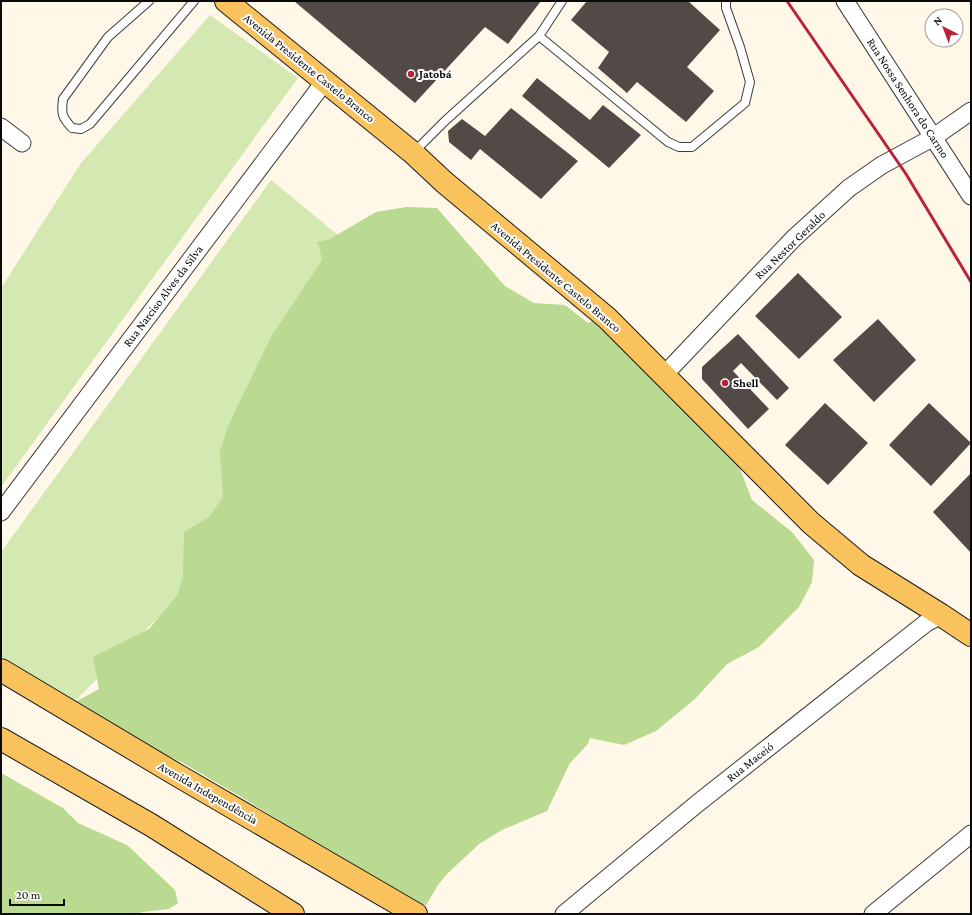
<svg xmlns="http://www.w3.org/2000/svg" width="972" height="915" font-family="'Crimson Pro',serif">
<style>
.green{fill:#d4e9b2}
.forest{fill:#bad991}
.building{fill:#534a47}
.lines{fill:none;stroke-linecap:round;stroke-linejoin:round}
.lane-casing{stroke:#3d3d3d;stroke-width:10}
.street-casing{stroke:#3d3d3d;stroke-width:19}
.primary-casing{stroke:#1b1b1b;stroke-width:24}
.lane{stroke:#fff;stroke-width:8}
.street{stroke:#fff;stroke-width:17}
.primary{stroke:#fac25c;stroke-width:22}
.rail{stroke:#bb223a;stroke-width:3}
.poi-dot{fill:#bb223a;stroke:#fff;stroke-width:1.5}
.labels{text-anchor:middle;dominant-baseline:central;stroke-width:4;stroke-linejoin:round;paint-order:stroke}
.street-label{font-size:12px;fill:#0a0a0a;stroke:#fff}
.poi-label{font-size:12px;font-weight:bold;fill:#0a0a0a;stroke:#fff;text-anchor:start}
</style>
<rect width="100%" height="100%" fill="#fff8e8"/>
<path class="green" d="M210,15L298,78L1,487V288L81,163Z
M271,180L449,326L73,703L1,656V552Z"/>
<path class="forest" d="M407,207L437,208L505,286L534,303L565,305L588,323L596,319L722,444L740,469L752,500L792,532L814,560L812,582L799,607L759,647L727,664L695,699L656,731L624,745L590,738L588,744L570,763L547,811L502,830L479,844L447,874L438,885L426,905L412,906L351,866L253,804L183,763L153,749L73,703L99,689L93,657L149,629L178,594L183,576L184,532L209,517L223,497L220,451L228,426L271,337L322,260L319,245L316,242L328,240L376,212Z
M1,773L63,808L78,823L127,845L175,890L178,903L169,909L142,912L137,914H1Z"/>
<path class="building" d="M294,1H541L508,44L485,27L415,103Z
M587,1H688L720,30L687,67L714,91L686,122L637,82L627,93L598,68L609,52L571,20Z
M537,78L590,120L603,105L641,135L609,168L522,96Z
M511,108L578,161L541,199L480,149L471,160L449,142L448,131L462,119L485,136Z
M798,273L842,317L799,359L755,316Z
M878,319L916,360L874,402L833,360Z
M738,334L789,388L777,400L741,363L733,371L769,409L748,429L702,379V367Z
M825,403L868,443L828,485L785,445Z
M929,403L971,443L931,486L889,445Z
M971,473V553L933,512Z"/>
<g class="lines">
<defs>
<path id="lane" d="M149,1L108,37L63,99C61,114 62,117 72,128L81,129L90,124L194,1
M539,36L668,142L679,147H692L745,103L750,82L740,47L726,8V1
M413,153L445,121L539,36L562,1"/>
<path id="street" d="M845,1L971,196
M1,127L22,143
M664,375L794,238L849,188L882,165L934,137L971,111
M1,512L325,81
M564,914L698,803L926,623L941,615
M873,914L971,834"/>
<path id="primary" d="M226,1L413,153L444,182L607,318L811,523L861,565L941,615L971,635
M1,670L177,775L416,914
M1,739L151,825L293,914"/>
</defs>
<use href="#lane" class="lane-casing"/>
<use href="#street" class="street-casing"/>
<use href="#primary" class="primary-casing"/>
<use href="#lane" class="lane"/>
<use href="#street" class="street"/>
<use href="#primary" class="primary"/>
<path class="rail" d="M787,1L906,174L971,282"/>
</g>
<g class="poi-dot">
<circle cx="411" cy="74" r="4"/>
<circle cx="725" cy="383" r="4"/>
</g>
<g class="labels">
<g class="street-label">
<text transform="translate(309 68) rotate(39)">Avenida Presidente Castelo Branco</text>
<text transform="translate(908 98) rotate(57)">Rua Nossa Senhora do Carmo</text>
<text transform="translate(790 245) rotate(-44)">Rua Nestor Geraldo</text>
<text transform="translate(556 277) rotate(40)">Avenida Presidente Castelo Branco</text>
<text transform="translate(163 296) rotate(-53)">Rua Narciso Alves da Silva</text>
<text transform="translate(750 762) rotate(-38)">Rua Maceió</text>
<text transform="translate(208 793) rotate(30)">Avenida Independência</text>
</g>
<g class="poi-label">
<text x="419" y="74">Jatobá</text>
<text x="733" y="383">Shell</text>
</g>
</g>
<rect width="972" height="915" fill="none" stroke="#0a0a0a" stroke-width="4"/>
<g transform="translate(944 28) rotate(318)"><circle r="19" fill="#ffffff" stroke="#9d9d9d"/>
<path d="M0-3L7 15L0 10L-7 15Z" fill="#bb223a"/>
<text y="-6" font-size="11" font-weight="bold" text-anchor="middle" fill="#0a0a0a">N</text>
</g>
<path d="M10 899v6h54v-6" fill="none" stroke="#0a0a0a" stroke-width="2"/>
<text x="16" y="899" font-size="12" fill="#0a0a0a" stroke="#ffffff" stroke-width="3" paint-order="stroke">20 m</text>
</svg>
